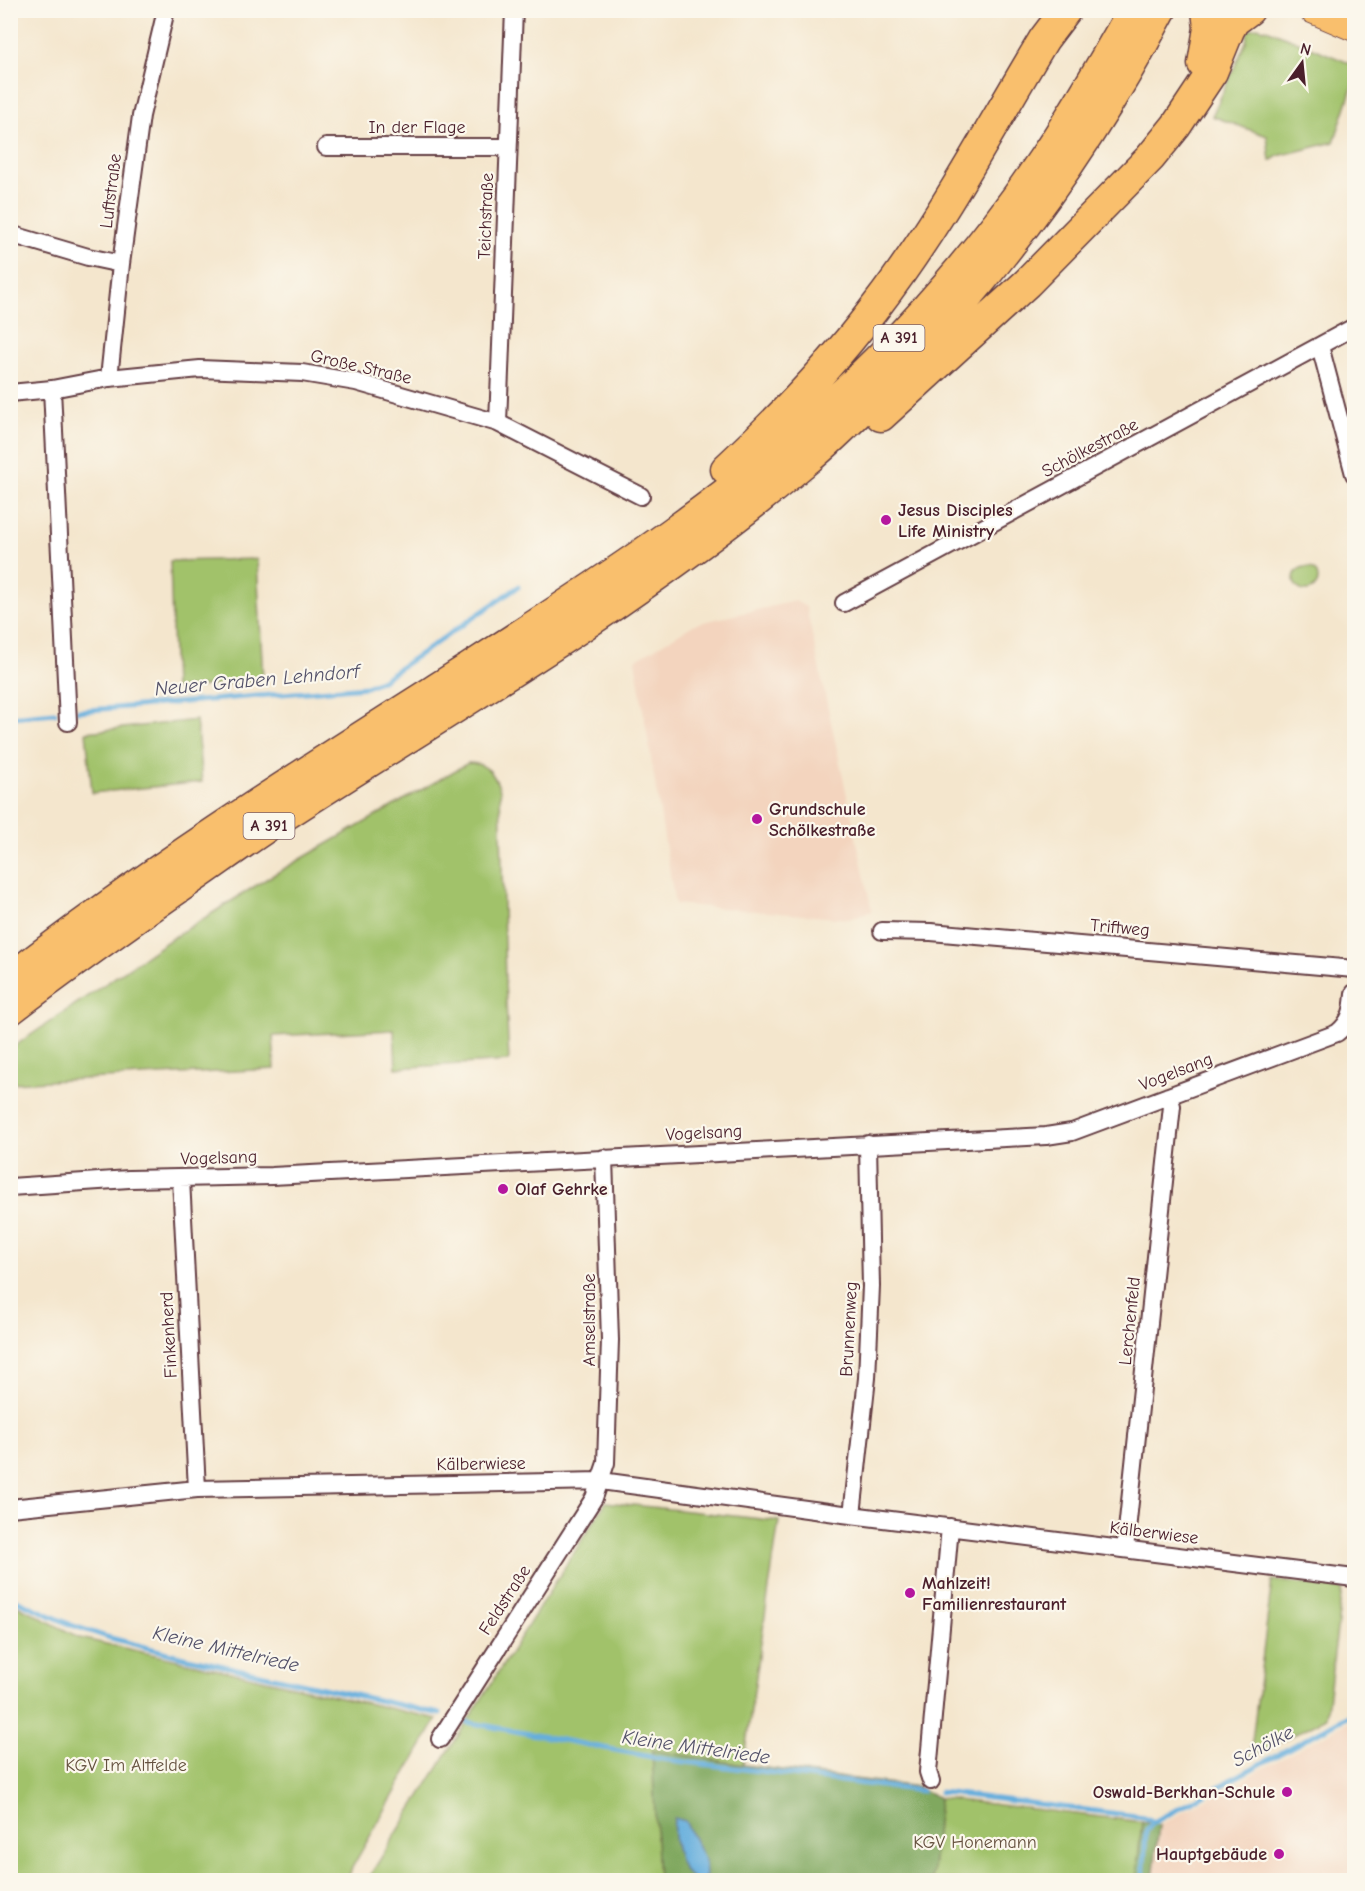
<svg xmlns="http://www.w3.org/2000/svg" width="1365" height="1891" font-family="'Comic Neue',sans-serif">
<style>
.built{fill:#f3d4be}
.green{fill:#a1c26a;stroke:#76704a;stroke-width:1.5}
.forest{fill:#80a85e;stroke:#656444;stroke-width:1.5}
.water{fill:#65aedd;stroke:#586684;stroke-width:1.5}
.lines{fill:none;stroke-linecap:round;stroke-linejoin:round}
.stream{stroke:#65aedd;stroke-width:5}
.minor-casing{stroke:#643d43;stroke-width:20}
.primary-casing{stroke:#643d43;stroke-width:28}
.motorway-casing{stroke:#643d43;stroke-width:33}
.minor{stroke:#fff;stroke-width:16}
.primary{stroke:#f9bf6d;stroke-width:26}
.motorway{stroke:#f9bf6d;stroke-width:30}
.poi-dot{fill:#b5179e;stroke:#fbf7ec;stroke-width:2}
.labels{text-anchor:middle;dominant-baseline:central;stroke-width:4.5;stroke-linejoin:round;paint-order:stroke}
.shield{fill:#fbf7ec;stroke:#7f6065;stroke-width:1.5}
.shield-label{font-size:16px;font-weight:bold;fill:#4a1f2b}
.street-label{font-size:18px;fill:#4a1f2b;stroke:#fbf7ec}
.poi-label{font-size:18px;font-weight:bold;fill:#4a1f2b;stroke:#fbf7ec;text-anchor:start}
.park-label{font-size:18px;fill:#64503e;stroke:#fbf7ec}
.water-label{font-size:20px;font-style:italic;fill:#535169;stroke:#fbf7ec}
</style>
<rect width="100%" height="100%" fill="#fbf7ec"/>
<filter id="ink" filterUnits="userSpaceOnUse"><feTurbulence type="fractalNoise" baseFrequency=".0167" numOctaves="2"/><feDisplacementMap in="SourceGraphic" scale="12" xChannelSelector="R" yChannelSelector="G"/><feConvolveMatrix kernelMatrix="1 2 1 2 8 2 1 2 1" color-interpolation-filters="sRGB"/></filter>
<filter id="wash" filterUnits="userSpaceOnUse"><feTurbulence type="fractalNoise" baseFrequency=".008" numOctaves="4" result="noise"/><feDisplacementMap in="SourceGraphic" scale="24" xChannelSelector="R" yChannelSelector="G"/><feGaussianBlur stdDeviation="1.35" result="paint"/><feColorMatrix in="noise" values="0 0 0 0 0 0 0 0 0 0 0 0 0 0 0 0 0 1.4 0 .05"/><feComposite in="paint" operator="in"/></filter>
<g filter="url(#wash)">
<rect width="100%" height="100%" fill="#f4e6cd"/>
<path class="built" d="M795,601L806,607L872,911L849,919L675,904L635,660L695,624Z
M1354,1719V1880H1153L1159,1825Z"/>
<path class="green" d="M1257,27L1269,30L1354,65V82L1334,142L1278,156L1270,161L1267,136L1212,116L1246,42L1248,30Z
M257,559L263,681L174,689L170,561Z
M1294 579a12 12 0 1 1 24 0a12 12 0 1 1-24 0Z
M196,720L202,782L92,793L86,732Z
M468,763C487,763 494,773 500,790L505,981L509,1061L396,1068L394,1030L273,1036L275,1069L11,1083V1049L19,1043L168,941L268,878Z
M606,1502L779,1521L743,1765L653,1751L658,1880H367Z
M1272,1580L1342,1589L1326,1718L1250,1758Z
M11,1602L80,1638L437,1719L345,1880H11Z
M939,1798L1142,1822L1136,1880H932Z"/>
<path class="forest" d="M652,1750L743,1765L918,1787L939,1798L932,1880H658Z
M1142,1822L1159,1825L1153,1880H1136Z"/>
<path class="water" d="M674,1818L685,1821L705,1861L706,1876L701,1880H693C677,1867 672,1838 674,1818Z"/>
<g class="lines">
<path class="stream" d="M78,711L366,687L382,680L518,587
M10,717L55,713
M10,1597L71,1625L107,1637L179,1656L440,1714
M467,1722L662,1759L922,1791
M940,1792L1144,1817L1154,1822
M1143,1880L1146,1831L1154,1822L1354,1713"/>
</g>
</g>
<g filter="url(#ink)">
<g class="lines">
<defs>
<path id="minor" d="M326,147H508
M10,234L88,257L121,264
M1320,346L1354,474
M109,378L121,264L141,116L166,10
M52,389L68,722
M10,393L52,389L109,378L200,369L302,373L356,382L498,423L641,496
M498,423L514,10
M844,603L1354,327
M882,931L931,932L1354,969
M181,1179L197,1489
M10,1187L129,1179L272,1176L1046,1136L1072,1132L1337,1033C1351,1022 1353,1010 1354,993
M10,1508L197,1489L601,1481L843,1514L1354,1578
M852,1515L867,1378L871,1286L868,1144
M1125,1549L1172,1106L1168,1096
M440,1739L594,1498L606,1463L610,1340L604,1158
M931,1781L928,1772L950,1527"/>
<path id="primary" d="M1312,10L1354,28"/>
<path id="motorway" d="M1203,64L1209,28L1207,10
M881,416L1027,283L1150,158L1176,126L1212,72L1229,30L1234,21L1249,10
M726,469C781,418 832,365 877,305C941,222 990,128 1044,39L1066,10
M10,979C155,866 312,768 466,670C601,583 738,496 854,383C918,321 985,245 1035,171C1071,119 1102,65 1133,10
M10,1010C70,964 131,921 193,878C222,858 252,836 282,817C460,702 646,597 808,459C830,441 850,421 870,401C987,287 1085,155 1161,10"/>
</defs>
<use href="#minor" class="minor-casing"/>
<use href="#primary" class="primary-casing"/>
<use href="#motorway" class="motorway-casing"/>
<use href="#minor" class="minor"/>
<use href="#primary" class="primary"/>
<use href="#motorway" class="motorway"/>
</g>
</g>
<g class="poi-dot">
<circle cx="886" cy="520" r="6"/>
<circle cx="757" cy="819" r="6"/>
<circle cx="503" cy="1189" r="6"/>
<circle cx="910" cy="1593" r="6"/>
<circle cx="1287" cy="1792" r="6"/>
<circle cx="1279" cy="1854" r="6"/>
</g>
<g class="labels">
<g class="shield">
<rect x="873.5" y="325" width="51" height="26" rx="4.5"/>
<rect x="243.5" y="813" width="51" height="26" rx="4.5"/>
</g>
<g class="shield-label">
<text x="899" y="338">A 391</text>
<text x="269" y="826">A 391</text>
</g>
<g class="street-label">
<text x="417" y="127">In der Flage</text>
<text transform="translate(111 191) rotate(-83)">Luftstraße</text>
<text transform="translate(486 216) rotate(-88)">Teichstraße</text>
<text transform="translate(361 367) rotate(13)">Große Straße</text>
<text transform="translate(1090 448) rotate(-28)">Schölkestraße</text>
<text transform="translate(1120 928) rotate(5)">Triftweg</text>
<text transform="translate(1176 1072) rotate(-21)">Vogelsang</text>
<text transform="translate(704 1133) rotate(-3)">Vogelsang</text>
<text transform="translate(219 1158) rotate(-2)">Vogelsang</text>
<text transform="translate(589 1320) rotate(-90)">Amselstraße</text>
<text transform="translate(1130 1321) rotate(-84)">Lerchenfeld</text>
<text transform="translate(849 1329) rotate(-87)">Brunnenweg</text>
<text transform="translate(169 1335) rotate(-93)">Finkenherd</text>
<text transform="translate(481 1464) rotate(-1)">Kälberwiese</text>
<text transform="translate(1154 1533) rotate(7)">Kälberwiese</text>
<text transform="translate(505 1600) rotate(-57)">Feldstraße</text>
</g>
<g class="poi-label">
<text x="898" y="510">Jesus Disciples<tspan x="898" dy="21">Life Ministry</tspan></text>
<text x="769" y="809">Grundschule<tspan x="769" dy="21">Schölkestraße</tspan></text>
<text x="515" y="1189">Olaf Gehrke</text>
<text x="922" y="1583">Mahlzeit!<tspan x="922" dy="21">Familienrestaurant</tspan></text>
<text x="1275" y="1792" text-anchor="end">Oswald-Berkhan-Schule</text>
<text x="1267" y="1854" text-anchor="end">Hauptgebäude</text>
</g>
<g class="park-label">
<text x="126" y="1765">KGV Im Altfelde</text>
<text x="975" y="1842">KGV Honemann</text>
</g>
<g class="water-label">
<text transform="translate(257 680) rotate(-5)">Neuer Graben Lehndorf</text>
<text transform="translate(226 1649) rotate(13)">Kleine Mittelriede</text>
<text transform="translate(1263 1746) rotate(-28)">Schölke</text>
<text transform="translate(696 1747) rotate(8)">Kleine Mittelriede</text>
</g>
</g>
<rect width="1365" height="1891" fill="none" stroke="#fbf7ec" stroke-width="36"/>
<g transform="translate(1302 63) rotate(15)" stroke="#fbf7ec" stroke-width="4.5" paint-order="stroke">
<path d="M0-4.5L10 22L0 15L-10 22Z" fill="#4a1f2b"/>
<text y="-9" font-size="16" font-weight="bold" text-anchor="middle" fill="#4a1f2b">N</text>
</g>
</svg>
